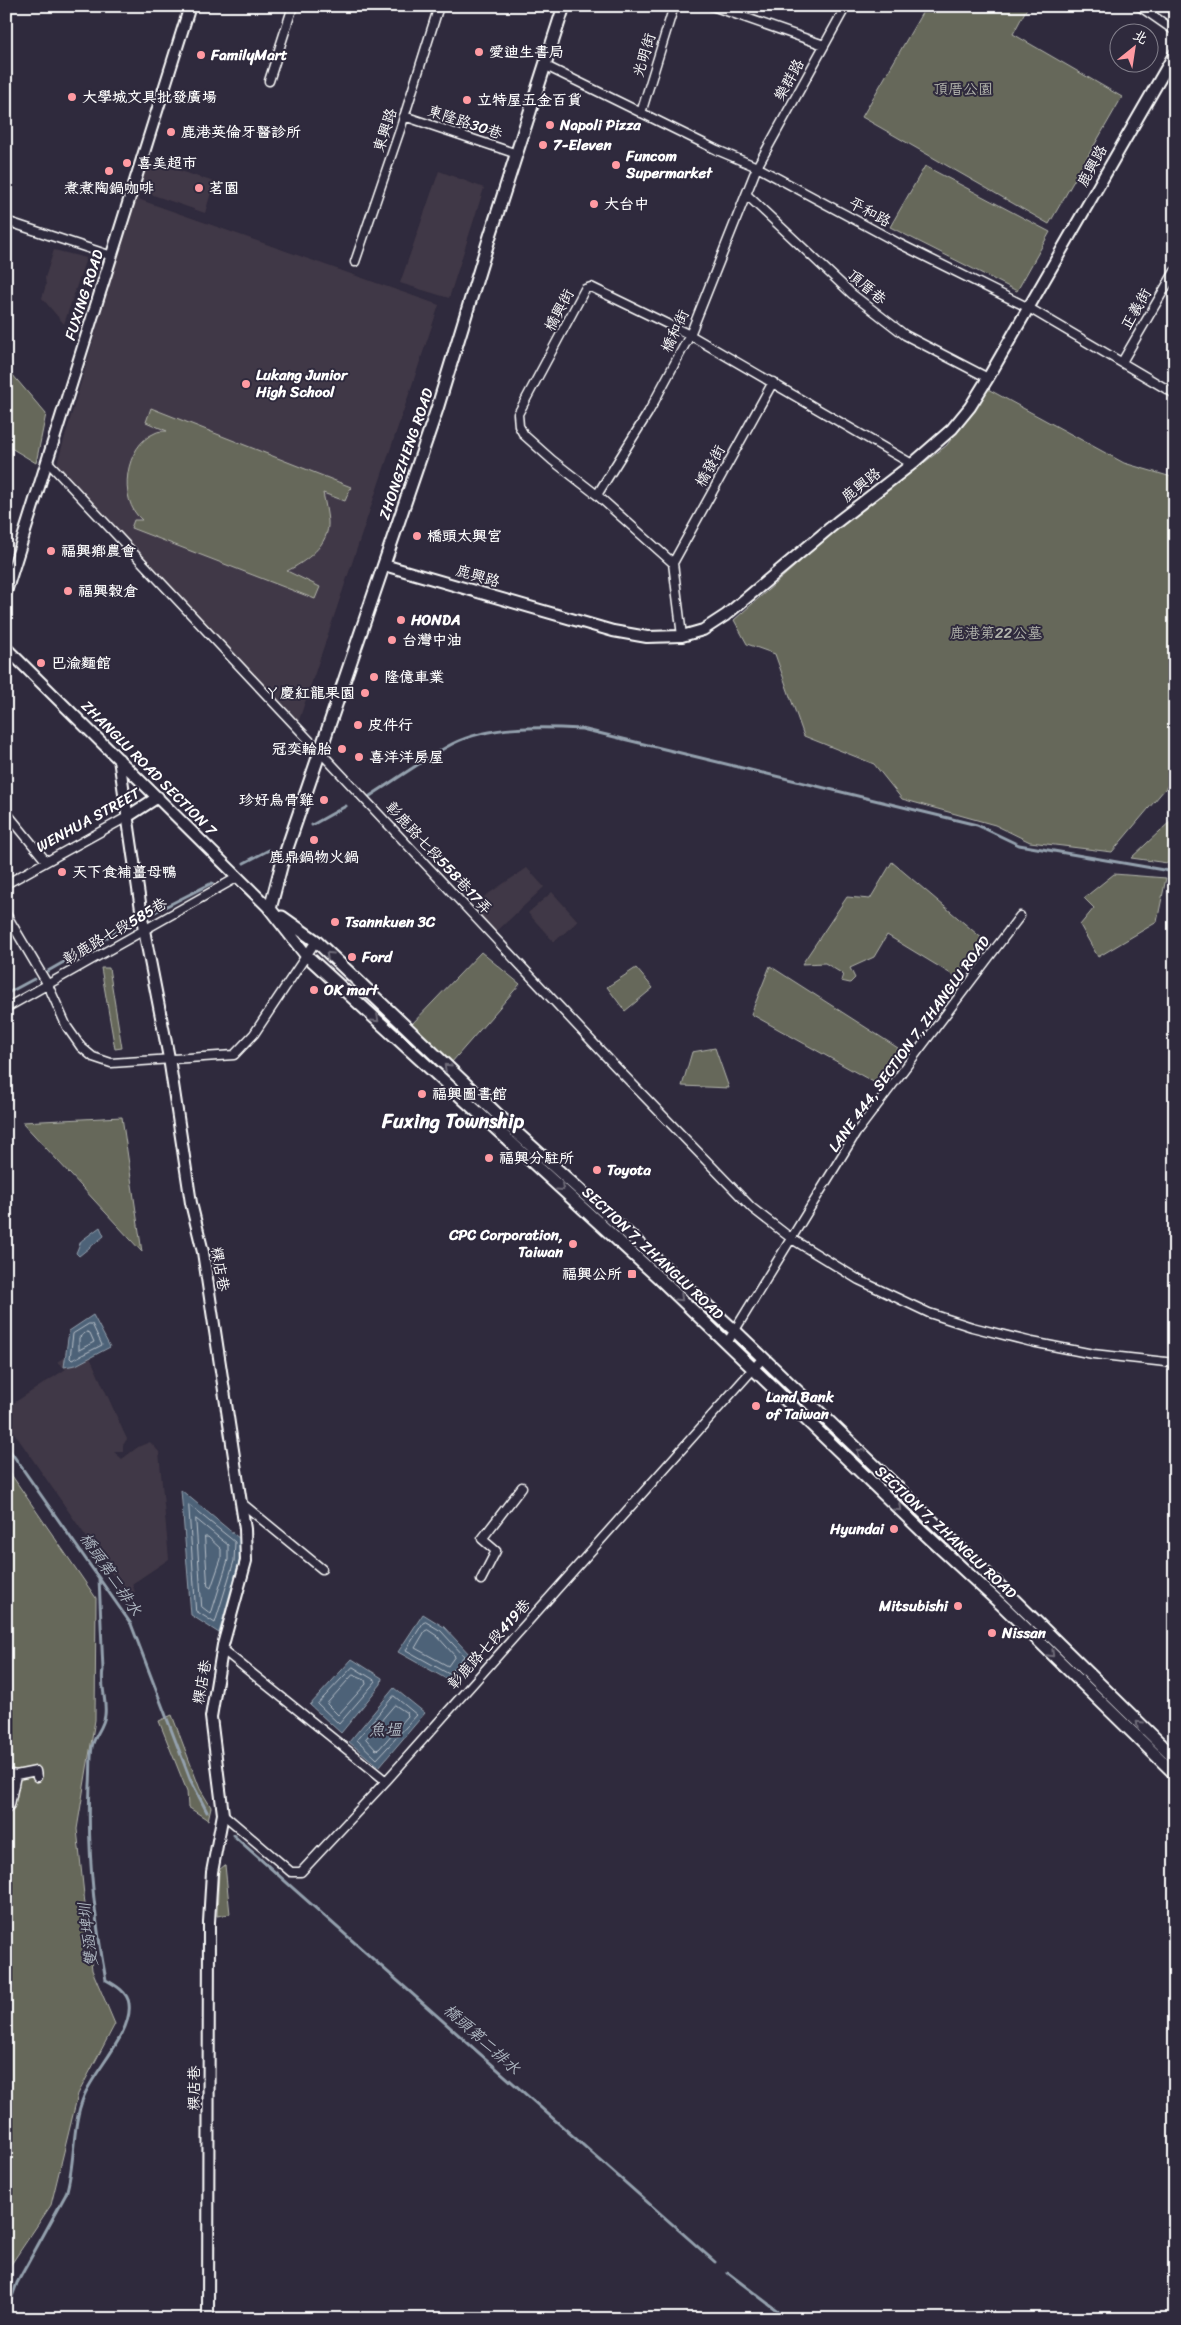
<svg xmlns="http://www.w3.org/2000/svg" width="1181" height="2325" font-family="Sriracha,'LXGW WenKai TC',sans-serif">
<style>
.built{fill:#413846}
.green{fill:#66685a;stroke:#b2b4ac}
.water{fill:#4d6278;stroke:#94a1ae}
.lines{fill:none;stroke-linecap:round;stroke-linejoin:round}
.shore{stroke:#b8c0c9;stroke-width:1}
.stream{stroke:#94a1ae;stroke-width:3}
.minor-casing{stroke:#fff;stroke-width:11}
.tertiary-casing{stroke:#fff;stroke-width:14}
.secondary-casing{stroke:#fff;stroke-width:15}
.minor{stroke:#2f2a3d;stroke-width:8}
.tertiary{stroke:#2f2a3d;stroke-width:10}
.secondary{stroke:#2f2a3d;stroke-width:11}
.oneway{stroke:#6d6a77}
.poi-dot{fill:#ff9aa2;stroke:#2f2a3d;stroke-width:2}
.labels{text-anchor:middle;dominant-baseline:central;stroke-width:4;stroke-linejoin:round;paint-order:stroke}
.poi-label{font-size:15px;font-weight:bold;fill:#fff;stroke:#2f2a3d;text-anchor:start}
.street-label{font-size:15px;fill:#fff;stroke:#2f2a3d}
.park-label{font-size:15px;fill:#b2b4ac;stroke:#2f2a3d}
.water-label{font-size:16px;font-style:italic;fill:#afb8c2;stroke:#2f2a3d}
.district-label{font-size:20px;font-weight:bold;fill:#fff;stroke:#2f2a3d}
</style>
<rect width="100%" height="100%" fill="#2f2a3d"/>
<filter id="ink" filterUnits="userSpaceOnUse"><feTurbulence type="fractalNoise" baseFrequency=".02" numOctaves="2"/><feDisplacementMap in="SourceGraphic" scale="10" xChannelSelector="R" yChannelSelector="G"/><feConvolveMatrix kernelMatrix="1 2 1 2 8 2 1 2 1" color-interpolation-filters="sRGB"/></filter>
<g filter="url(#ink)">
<path class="built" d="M147,160L214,182L205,213L133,188Z
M439,171L484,188L449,298L400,283Z
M135,198L439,305L298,723L57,464Z
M54,250L86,258L64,324L42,298L46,285L45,278Z
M527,868L544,887L496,932L477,912L485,896Z
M552,892L578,921L554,942L528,913Z
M84,1344L125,1435L127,1439L123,1445V1452H114L122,1459L138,1447L150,1442L159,1452L169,1559L132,1584L135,1592L128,1597L6,1421V1408L66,1369L57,1362Z"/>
<path class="green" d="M926,6H1028L1013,34L1122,97L1049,224L862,117Z
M925,166L1050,232L1017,291L890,227Z
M6,367L46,414L36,463L6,445Z
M986,388L1124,463L1175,478V777L1112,852L1030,842L995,825L902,799L874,764L804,736L775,654L747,644L734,620L827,538L947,445Z
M151,408L351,487L345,501L323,493C325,502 327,512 328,521C330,545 305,562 287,571L320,587L315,599L131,528L134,520H142C117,500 125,445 155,433C158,431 163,431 167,431L146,422Z
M1175,817V864L1131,858Z
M892,862L984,940L956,977L887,935L874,957L850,968L855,978L850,983L841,981L843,974L825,963L802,964L847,897L870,899Z
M1114,874L1166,878L1157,922L1098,957L1080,925L1094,908L1084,898Z
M481,952L520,984L451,1063L410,1026Z
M770,966L898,1048L877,1084L751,1014Z
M101,968H109L122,1048L115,1049Z
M636,968L653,988L625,1011L607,987Z
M715,1048L729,1088L682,1086L692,1052Z
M122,1117L142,1252L22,1122Z
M6,1467L96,1598L95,1720L77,1829L92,1970L115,2024L78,2094L51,2205L6,2272Z
M172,1715L200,1789L211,1807L208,1820L188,1807L187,1791L159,1721Z
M225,1865L230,1914L217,1916L219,1870Z"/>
<path class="water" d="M100,1227L104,1236L79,1256L76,1253L81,1241Z
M93,1315L110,1347L76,1365L64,1367L69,1331Z
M181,1490L240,1539L239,1561L219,1633L191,1615Z
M423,1614L444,1627L472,1657L450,1681L398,1652Z
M352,1659L382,1678L381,1684L341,1733L310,1705Z
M394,1688L425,1713L379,1767L349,1742Z"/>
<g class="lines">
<path class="shore" d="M89,1324H92L102,1345L72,1360L70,1358L73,1334Z
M87,1332L90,1333L94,1342L79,1350V1338Z
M189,1505L235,1542L234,1561L215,1623L196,1611Z
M196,1519L228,1545V1560L211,1614L202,1607Z
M205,1537H208L221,1549V1559L211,1588L208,1586Z
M426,1622L441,1631L464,1656L449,1674L406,1650L423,1623Z
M428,1630L437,1636L455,1656L448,1666L415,1648L425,1631Z
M353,1667L376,1681L339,1724L318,1704Z
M353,1675L365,1680L366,1684L338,1715L327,1704Z
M394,1696L417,1715L377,1759L357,1740Z
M395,1705L407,1713L408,1716L379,1749L376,1750L366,1739Z"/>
<path class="stream" d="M370,796C397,779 424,759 452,744C489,725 542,727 582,729L977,825L1019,845L1175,872
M312,825L346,806
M244,863L269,850
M151,914L212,883
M48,971L134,922
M6,994L34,979
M6,1445L131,1624L190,1779L207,1812
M233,1835L715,2262
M728,2273L788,2319
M6,2313L17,2283L66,2194C76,2162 71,2127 84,2096C94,2071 133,2032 129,2004C128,1992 115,1985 106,1980C94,1916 87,1850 90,1785C91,1773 90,1759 92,1747C94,1736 104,1727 105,1715C107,1699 100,1686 103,1670L99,1578"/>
<defs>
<path id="minor" d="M712,6L824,45
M1139,6L1175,31
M546,66L717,150L757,167L900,244L1029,308L1175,394
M269,81L293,6
M641,113L674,6
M404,116L517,154
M747,195L852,294L905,335L988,378
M6,221L112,256
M355,262L400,130L439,6
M1122,362L1175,271
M47,461L615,1066L752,1208L792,1239L859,1280L929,1313L972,1327L1032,1342L1093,1354L1175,1363
M597,495L648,413L690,335L757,167L846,6
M673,563L773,382
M682,636L673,563L597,495L552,460L524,435L519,426L518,414L585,289L591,287L690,335L912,464
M6,812L46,861
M6,884L127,817
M6,914L48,985L67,1027L81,1047L93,1057L111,1063L234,1055L254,1034L316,941
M6,1008L238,877
M727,1343L856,1133L1020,916
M243,1504L322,1569
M481,1580L496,1551L482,1539L522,1487
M223,1650L386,1781
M6,1773L16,1775L10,1805L6,1809
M16,1775L36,1771L37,1777L36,1771
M223,1814L291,1872H301L386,1781L763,1358"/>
<path id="tertiary" d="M384,565L613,631L647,637L682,636L703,630L726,615L837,522L912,464L952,429L970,407L988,378L1175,53
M6,592L190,6
M6,648L270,909
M119,759L144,930L169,1058L191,1203L203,1252L245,1529L246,1561L223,1645L211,1717L223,1814L212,1872L209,1922L208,2319
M127,817L158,797"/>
<path id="secondary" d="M270,909L306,955L659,1278L922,1531L1004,1607L1175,1774
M270,909L282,863L437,409L490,236L564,6
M282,917L316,941L517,1133L734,1330L1012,1598L1175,1758"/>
</defs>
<use href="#minor" class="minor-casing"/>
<use href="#tertiary" class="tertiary-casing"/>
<use href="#secondary" class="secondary-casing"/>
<use href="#minor" class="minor"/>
<use href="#tertiary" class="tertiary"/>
<use href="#secondary" class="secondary"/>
</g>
<defs><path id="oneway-chevron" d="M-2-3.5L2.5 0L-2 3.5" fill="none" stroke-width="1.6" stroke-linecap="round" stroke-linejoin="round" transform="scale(1.25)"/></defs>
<g class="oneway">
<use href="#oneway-chevron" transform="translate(329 955) rotate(-136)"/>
<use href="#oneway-chevron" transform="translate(376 1019) rotate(43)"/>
<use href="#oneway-chevron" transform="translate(447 1067) rotate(-137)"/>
<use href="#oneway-chevron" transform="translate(561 1188) rotate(42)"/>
<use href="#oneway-chevron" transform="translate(680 1298) rotate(44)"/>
<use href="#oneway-chevron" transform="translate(860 1452) rotate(-136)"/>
<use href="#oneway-chevron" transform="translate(898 1508) rotate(44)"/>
<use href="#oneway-chevron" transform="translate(1051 1654) rotate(45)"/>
<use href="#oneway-chevron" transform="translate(1139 1724) rotate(-136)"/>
</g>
</g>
<g class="poi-dot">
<circle cx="479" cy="52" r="5"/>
<circle cx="201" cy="55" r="5"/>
<circle cx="72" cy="97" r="5"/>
<circle cx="467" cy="100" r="5"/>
<circle cx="550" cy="125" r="5"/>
<circle cx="171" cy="132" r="5"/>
<circle cx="543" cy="145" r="5"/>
<circle cx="127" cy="163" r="5"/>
<circle cx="616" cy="165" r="5"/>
<circle cx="109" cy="171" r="5"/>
<circle cx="199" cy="188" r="5"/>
<circle cx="594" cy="204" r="5"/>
<circle cx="246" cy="384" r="5"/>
<circle cx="417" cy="536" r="5"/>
<circle cx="51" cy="551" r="5"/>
<circle cx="68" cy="591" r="5"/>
<circle cx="401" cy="620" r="5"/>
<circle cx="392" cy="640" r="5"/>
<circle cx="41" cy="663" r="5"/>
<circle cx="374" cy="677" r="5"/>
<circle cx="365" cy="693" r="5"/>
<circle cx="358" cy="725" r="5"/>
<circle cx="342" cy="749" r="5"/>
<circle cx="359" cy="757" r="5"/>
<circle cx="324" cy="800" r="5"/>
<circle cx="314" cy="840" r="5"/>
<circle cx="62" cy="872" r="5"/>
<circle cx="335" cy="922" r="5"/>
<circle cx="352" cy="957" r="5"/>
<circle cx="314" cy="990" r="5"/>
<circle cx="422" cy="1094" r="5"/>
<circle cx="489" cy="1158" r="5"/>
<circle cx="597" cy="1170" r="5"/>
<circle cx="573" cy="1244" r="5"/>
<rect x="627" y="1269" width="10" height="10" rx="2.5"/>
<circle cx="756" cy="1406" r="5"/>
<circle cx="894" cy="1529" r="5"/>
<circle cx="958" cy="1606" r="5"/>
<circle cx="992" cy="1633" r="5"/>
</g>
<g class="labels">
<g class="poi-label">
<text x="489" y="52">愛迪生書局</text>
<text x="211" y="55">FamilyMart</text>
<text x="82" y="97">大學城文具批發廣場</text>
<text x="477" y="100">立特屋五金百貨</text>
<text x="560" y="125">Napoli Pizza</text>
<text x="181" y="132">鹿港英倫牙醫診所</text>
<text x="553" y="145">7-Eleven</text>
<text x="626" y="156">Funcom<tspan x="626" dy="17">Supermarket</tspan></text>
<text x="137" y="163">喜美超市</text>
<text x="109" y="188" text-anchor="middle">煮煮陶鍋咖啡</text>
<text x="209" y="188">茗園</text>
<text x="604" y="204">大台中</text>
<text x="256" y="375">Lukang Junior<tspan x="256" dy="17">High School</tspan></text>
<text x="427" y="536">橋頭太興宮</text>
<text x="61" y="551">福興鄉農會</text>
<text x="78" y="591">福興穀倉</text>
<text x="411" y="620">HONDA</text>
<text x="402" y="640">台灣中油</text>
<text x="51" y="663">巴渝麵館</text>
<text x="384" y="677">隆億車業</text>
<text x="355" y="693" text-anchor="end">ㄚ慶紅龍果園</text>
<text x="368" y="725">皮件行</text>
<text x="332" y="749" text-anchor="end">冠奕輪胎</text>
<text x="369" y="757">喜洋洋房屋</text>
<text x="314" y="800" text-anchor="end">珍好烏骨雞</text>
<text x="314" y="857" text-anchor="middle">鹿鼎鍋物火鍋</text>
<text x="72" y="872">天下食補薑母鴨</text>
<text x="345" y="922">Tsannkuen 3C</text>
<text x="362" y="957">Ford</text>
<text x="324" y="990">OK mart</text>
<text x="432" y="1094">福興圖書館</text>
<text x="499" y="1158">福興分駐所</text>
<text x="607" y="1170">Toyota</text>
<text x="563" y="1235" text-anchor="end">CPC Corporation,<tspan x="563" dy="17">Taiwan</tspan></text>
<text x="622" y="1274" text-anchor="end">福興公所</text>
<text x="766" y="1397">Land Bank<tspan x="766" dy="17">of Taiwan</tspan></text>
<text x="884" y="1529" text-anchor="end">Hyundai</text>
<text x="948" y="1606" text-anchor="end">Mitsubishi</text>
<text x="1002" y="1633">Nissan</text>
</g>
<g class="street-label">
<text transform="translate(644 55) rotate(-73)">光明街</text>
<text transform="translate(789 80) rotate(-61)">樂群路</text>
<text transform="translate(465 122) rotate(18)">東隆路30巷</text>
<text transform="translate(385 130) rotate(-72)">東興路</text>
<text transform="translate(1092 166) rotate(-61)">鹿興路</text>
<text transform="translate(870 212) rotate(28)">平和路</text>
<text transform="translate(867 287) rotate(40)">頂厝巷</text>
<text transform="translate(84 295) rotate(-72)">FUXING ROAD</text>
<text transform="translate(1136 309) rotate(-60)">正義街</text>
<text transform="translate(559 310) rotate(-62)">橋興街</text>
<text transform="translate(675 331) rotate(-65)">橋和街</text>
<text transform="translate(406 454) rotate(-71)">ZHONGZHENG ROAD</text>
<text transform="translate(710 466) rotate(-61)">橋發街</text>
<text transform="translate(861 485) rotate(-38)">鹿興路</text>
<text transform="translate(478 576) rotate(16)">鹿興路</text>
<text transform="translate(149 768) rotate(45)">ZHANGLU ROAD SECTION 7</text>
<text transform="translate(88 820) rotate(-29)">WENHUA STREET</text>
<text transform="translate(439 858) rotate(47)">彰鹿路七段558巷17弄</text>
<text transform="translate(115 931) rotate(-30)">彰鹿路七段585巷</text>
<text transform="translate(909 1044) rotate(-54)">LANE 444, SECTION 7, ZHANGLU ROAD</text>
<text transform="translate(653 1253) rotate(43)">SECTION 7, ZHANGLU ROAD</text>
<text transform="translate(220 1269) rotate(80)">粿店巷</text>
<text transform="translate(946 1532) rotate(43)">SECTION 7, ZHANGLU ROAD</text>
<text transform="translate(489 1644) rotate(-48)">彰鹿路七段419巷</text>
<text transform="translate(202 1682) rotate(-80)">粿店巷</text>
<text transform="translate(194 2088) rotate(-90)">粿店巷</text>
</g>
<g class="park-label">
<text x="963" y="89">頂厝公園</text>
<text x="996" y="633">鹿港第22公墓</text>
</g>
<g class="water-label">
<text transform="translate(111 1574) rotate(56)">橋頭第二排水</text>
<text x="385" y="1729">魚塭</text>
<text transform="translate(88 1935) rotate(-97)">雙涵埤圳</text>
<text transform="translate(482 2039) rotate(42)">橋頭第二排水</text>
</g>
<g class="district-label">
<text x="453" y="1121">Fuxing Township</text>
</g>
</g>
<rect width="1181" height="2325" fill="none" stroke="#2f2a3d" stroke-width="25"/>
<rect x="12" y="12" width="1156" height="2300" fill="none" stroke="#fff" stroke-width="2" filter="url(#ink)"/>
<g transform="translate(1134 48) rotate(30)"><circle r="24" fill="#2f2a3d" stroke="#827f8b"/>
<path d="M0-4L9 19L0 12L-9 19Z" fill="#ff9aa2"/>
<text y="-8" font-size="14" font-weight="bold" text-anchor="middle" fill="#ffffff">北</text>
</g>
</svg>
